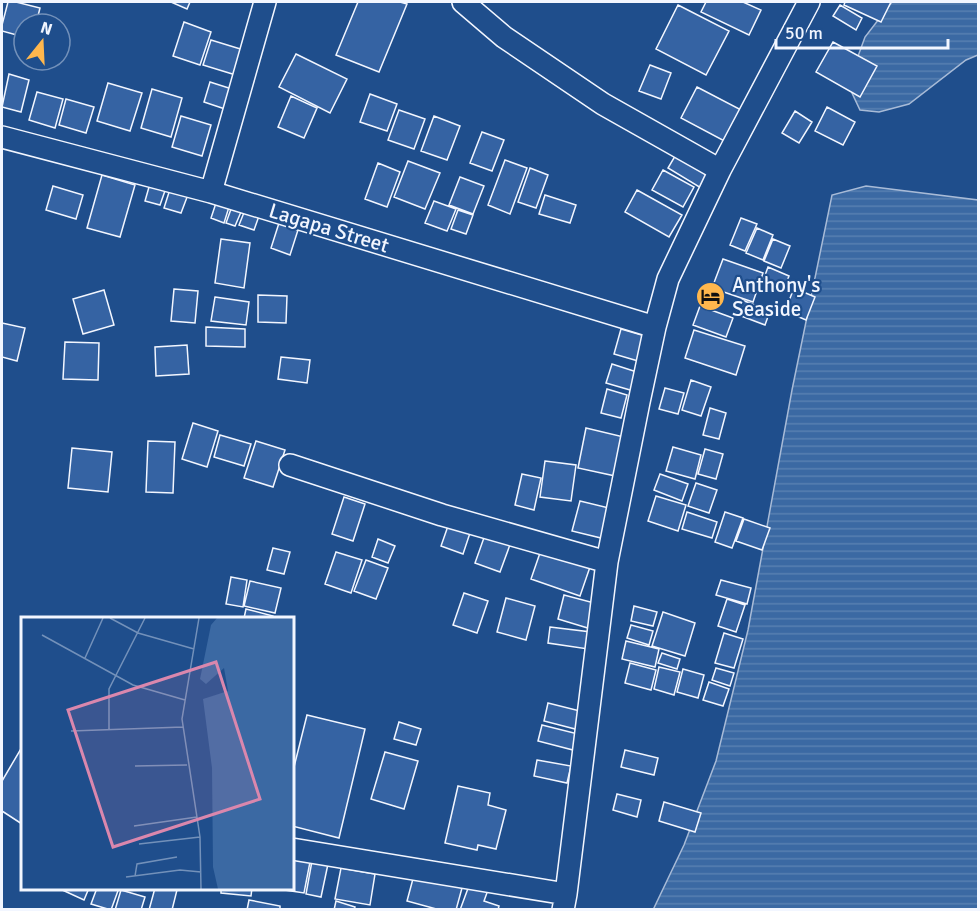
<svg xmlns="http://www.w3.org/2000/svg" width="980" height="911" font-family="Signika,sans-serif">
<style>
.water{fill:url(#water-rules);stroke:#a8bbd7;stroke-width:1.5}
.building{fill:#3563a3;stroke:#f2f6ff;stroke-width:1.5}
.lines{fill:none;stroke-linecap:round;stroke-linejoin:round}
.minor-casing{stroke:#f2f6ff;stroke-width:24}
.minor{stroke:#1f4e8c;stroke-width:21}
.labels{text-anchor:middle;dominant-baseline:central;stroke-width:4.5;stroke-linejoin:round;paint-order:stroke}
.street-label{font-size:21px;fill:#f2f6ff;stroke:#1f4e8c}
.poi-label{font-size:21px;fill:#f2f6ff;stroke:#1f4e8c;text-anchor:start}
.inset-road{fill:none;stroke:#7391ba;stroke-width:1.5}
.view{fill:#da87ad;fill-opacity:0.15;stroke:#da87ad;stroke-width:3}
.inset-edge{fill:none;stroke:#f2f6ff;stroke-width:3}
</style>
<defs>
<pattern id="water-rules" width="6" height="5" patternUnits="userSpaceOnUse" patternTransform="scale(1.5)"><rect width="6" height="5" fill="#3b69a3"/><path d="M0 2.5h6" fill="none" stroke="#587fb1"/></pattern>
</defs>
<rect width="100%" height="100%" fill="#1f4e8c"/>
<path class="water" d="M892,2H978V55L966,60L909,104L879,112L860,110L852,93L853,70L865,37Z
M866,186L978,200V909L653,910L684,845L716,761L748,630L792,390L832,195Z"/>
<path class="building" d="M8,2H16L40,8L36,24H24V37L2,31V25Z
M171,2H190L187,9Z
M358,2H400L407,4L379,72L336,55Z
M706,2H743L761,10L749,35L701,12Z
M845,2H891L881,22L844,5Z
M678,5L729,31L706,75L656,49Z
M840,5L862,18L856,30L833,16Z
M184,22L211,32L200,65L173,56Z
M211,40L247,51L239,76L203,65Z
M833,42L877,66L860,97L816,72Z
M296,54L347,79L330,113L279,87Z
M650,65L671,73L661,99L639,91Z
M9,74L29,80L21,112L2,107Z
M210,82L235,90L228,110L204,102Z
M108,83L142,93L130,131L97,121Z
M697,87L747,113L730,144L681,118Z
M152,89L182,98L171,137L141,128Z
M37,92L63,99L55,128L29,120Z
M370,94L397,104L387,131L360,122Z
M291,96L317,108L304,138L278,127Z
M66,99L94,107L86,133L59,125Z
M827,107L855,122L843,145L815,131Z
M399,110L425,119L414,149L388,140Z
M795,111L812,122L799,143L782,133Z
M181,116L211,125L202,156L172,147Z
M434,116L460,126L447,160L421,151Z
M482,132L504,140L492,171L470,163Z
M678,151L712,170L701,188L668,168Z
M505,160L527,168L510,214L488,205Z
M408,161L440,173L425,209L394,197Z
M378,163L400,172L387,207L365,199Z
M530,168L548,175L536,208L518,202Z
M663,170L694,187L683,207L652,190Z
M102,175L135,185L120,237L87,228Z
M460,177L484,186L473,214L449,205Z
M151,180L167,185L160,205L145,201Z
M53,186L83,195L76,219L46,210Z
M171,186L189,192L181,213L164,208Z
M637,190L682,215L669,237L625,212Z
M545,195L576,205L570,223L539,214Z
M434,201L456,209L447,231L425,223Z
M216,203L229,207L224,223L211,218Z
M231,209L241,212L235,226L226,223Z
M245,210L259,216L254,230L239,225Z
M458,210L473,215L466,234L451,229Z
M741,218L757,224L745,251L730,245Z
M279,223L298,230L290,255L271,248Z
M757,228L773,235L763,260L746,253Z
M221,239L250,243L244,288L215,283Z
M773,239L790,246L781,268L764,261Z
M723,259L763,273L753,302L712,288Z
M768,267L789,276L784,289L763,281Z
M794,288L815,297L806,320L785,311Z
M174,289L198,291L195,323L171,321Z
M104,290L114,325L83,334L73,299Z
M258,295L287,296L286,323L258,322Z
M215,297L249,302L246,325L211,321Z
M742,300L770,311L765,325L736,314Z
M700,306L733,318L726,337L693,325Z
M2,323L25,328L17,361L2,357Z
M206,327L245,329V347L206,346Z
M621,329L652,338L645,363L614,354Z
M694,330L745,346L736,375L685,358Z
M65,342L99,343L98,380L63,379Z
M187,345L189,374L156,376L155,347Z
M281,357L310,360L307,383L278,379Z
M612,364L643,374L637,392L606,383Z
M691,380L711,387L701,416L682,410Z
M665,388L684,393L678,414L659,409Z
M607,389L627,395L621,418L601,413Z
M710,408L726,413L719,439L703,435Z
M193,423L218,431L207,467L182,459Z
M586,428L628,438L620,477L578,468Z
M220,435L251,444L244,466L214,457Z
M148,441L175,442L173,493L146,492Z
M256,441L285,450L273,487L244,478Z
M673,447L701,455L695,479L666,471Z
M72,448L112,452L108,492L68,488Z
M705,449L723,454L716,479L698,474Z
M545,461L576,465L571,501L540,497Z
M522,474L541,478L534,510L515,505Z
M660,474L688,484L682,501L654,490Z
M696,483L717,490L709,513L688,506Z
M656,496L686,505L678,531L648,521Z
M344,497L365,504L353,541L332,534Z
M580,501L609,508L601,538L572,531Z
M687,512L717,522L712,538L682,529Z
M725,512L743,518L732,548L715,542Z
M744,519L770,528L762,550L736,541Z
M448,526L470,533L463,554L441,546Z
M486,532L511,542L500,572L475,563Z
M378,539L395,546L388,563L372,557Z
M273,548L290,552L284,574L267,570Z
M541,550L590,567L580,596L531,579Z
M336,552L362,560L351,593L325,584Z
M366,560L388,568L376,599L354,591Z
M231,577L247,580L243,607L226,604Z
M721,580L751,588L747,604L716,595Z
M250,581L281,588L275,613L244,606Z
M464,593L488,601L477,633L453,625Z
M564,595L598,604L591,629L558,619Z
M506,598L535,606L526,640L497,632Z
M727,599L745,605L736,632L718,626Z
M634,606L657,612L653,626L631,621Z
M246,609L273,616V618H244Z
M663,612L695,623L685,656L652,646Z
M631,625L653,631L649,645L627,638Z
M550,627L591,632L588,649L548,643Z
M724,633L743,639L734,668L715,663Z
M626,641L659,649L655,667L622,659Z
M662,653L680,659L677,669L658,663Z
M630,663L656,670L651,690L625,683Z
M659,667L680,672L674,695L654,689Z
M716,668L734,673L730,686L712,680Z
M683,669L704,675L698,698L677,692Z
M709,682L729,689L723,706L703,700Z
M548,703L584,712L579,730L544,721Z
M307,715L365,729L339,838L292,826V775Z
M399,722L421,729L416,745L394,739Z
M542,725L578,734L573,750L538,741Z
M22,747V824L2,811V781Z
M625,750L658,758L654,775L621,767Z
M385,752L418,761L404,809L371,799Z
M537,760L571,766L567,783L534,776Z
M458,786L490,793L488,805L506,810L496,849L478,845L477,850L445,843Z
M617,794L641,800L637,817L613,810Z
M664,802L701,813L695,832L659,821Z
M292,859L310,862L304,893L285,890V888H292Z
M312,861L328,864L321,897L306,894Z
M341,868L375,874L370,905L335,899Z
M414,875L462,888L456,910H440L407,901Z
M470,883L488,890L484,901L499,906L498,910H460Z
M58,888H89L84,900Z
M97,888H119L111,910L91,904Z
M155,888H173L177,890L172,910H149Z
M221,888H252L251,896L221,893Z
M121,890L145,897L141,910H115Z
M249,900L280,906V910H247Z
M336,901L355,907L354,910H334Z"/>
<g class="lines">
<defs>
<path id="minor" d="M463,2L504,37L603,104L720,170
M2,137L211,192L655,327
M211,192L265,2
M290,465L442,515L607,562
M292,849L566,894
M563,910L566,894L607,562L639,402L655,327L668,279L720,170L809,2"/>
</defs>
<use href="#minor" class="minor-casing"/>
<use href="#minor" class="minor"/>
</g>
<defs>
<symbol id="hotel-disc" viewBox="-11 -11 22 22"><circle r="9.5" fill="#ffb74d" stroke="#1f4e8c"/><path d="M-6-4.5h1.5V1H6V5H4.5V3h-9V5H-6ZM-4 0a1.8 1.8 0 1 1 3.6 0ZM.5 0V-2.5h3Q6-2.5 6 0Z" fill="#111"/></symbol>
</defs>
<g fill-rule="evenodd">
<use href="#hotel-disc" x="694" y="280" width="33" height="33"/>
</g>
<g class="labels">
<g class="street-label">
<text transform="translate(329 228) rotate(17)">Lagapa Street</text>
</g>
<g class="poi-label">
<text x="732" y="285">Anthony's<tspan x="732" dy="24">Seaside</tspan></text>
</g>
</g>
<g transform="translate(21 617)">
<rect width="273" height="273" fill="#1f4e8c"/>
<path d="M196,1H273V272H197L192,250L191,151L182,82L207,74L203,51L185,67L179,62L190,8Z" fill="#3b69a3"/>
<path class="inset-road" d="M89,1L117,16L173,32M178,1L161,102L179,220L180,272M21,18L112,68L164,83M64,41L82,1M88,112V72L124,1M50,114L162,110M114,149L166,148M113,209L176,200M118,227L179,220M114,259L116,247L156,240M105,260L159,253L180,255"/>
<path class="view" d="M195,45L239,182L92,230L47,93Z"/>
<rect width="273" height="273" class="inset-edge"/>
</g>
<rect width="980" height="911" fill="none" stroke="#f2f6ff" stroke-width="6"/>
<g transform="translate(42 42) rotate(18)"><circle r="28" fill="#1f4e8c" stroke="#7391ba" stroke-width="1.5"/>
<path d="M0-4.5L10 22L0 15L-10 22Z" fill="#ffb74d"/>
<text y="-9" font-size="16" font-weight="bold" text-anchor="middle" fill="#f2f6ff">N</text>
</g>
<path d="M776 39v9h172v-9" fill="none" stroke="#f2f6ff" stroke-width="3"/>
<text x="785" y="39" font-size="18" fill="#f2f6ff" stroke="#1f4e8c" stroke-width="4.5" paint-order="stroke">50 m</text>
</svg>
